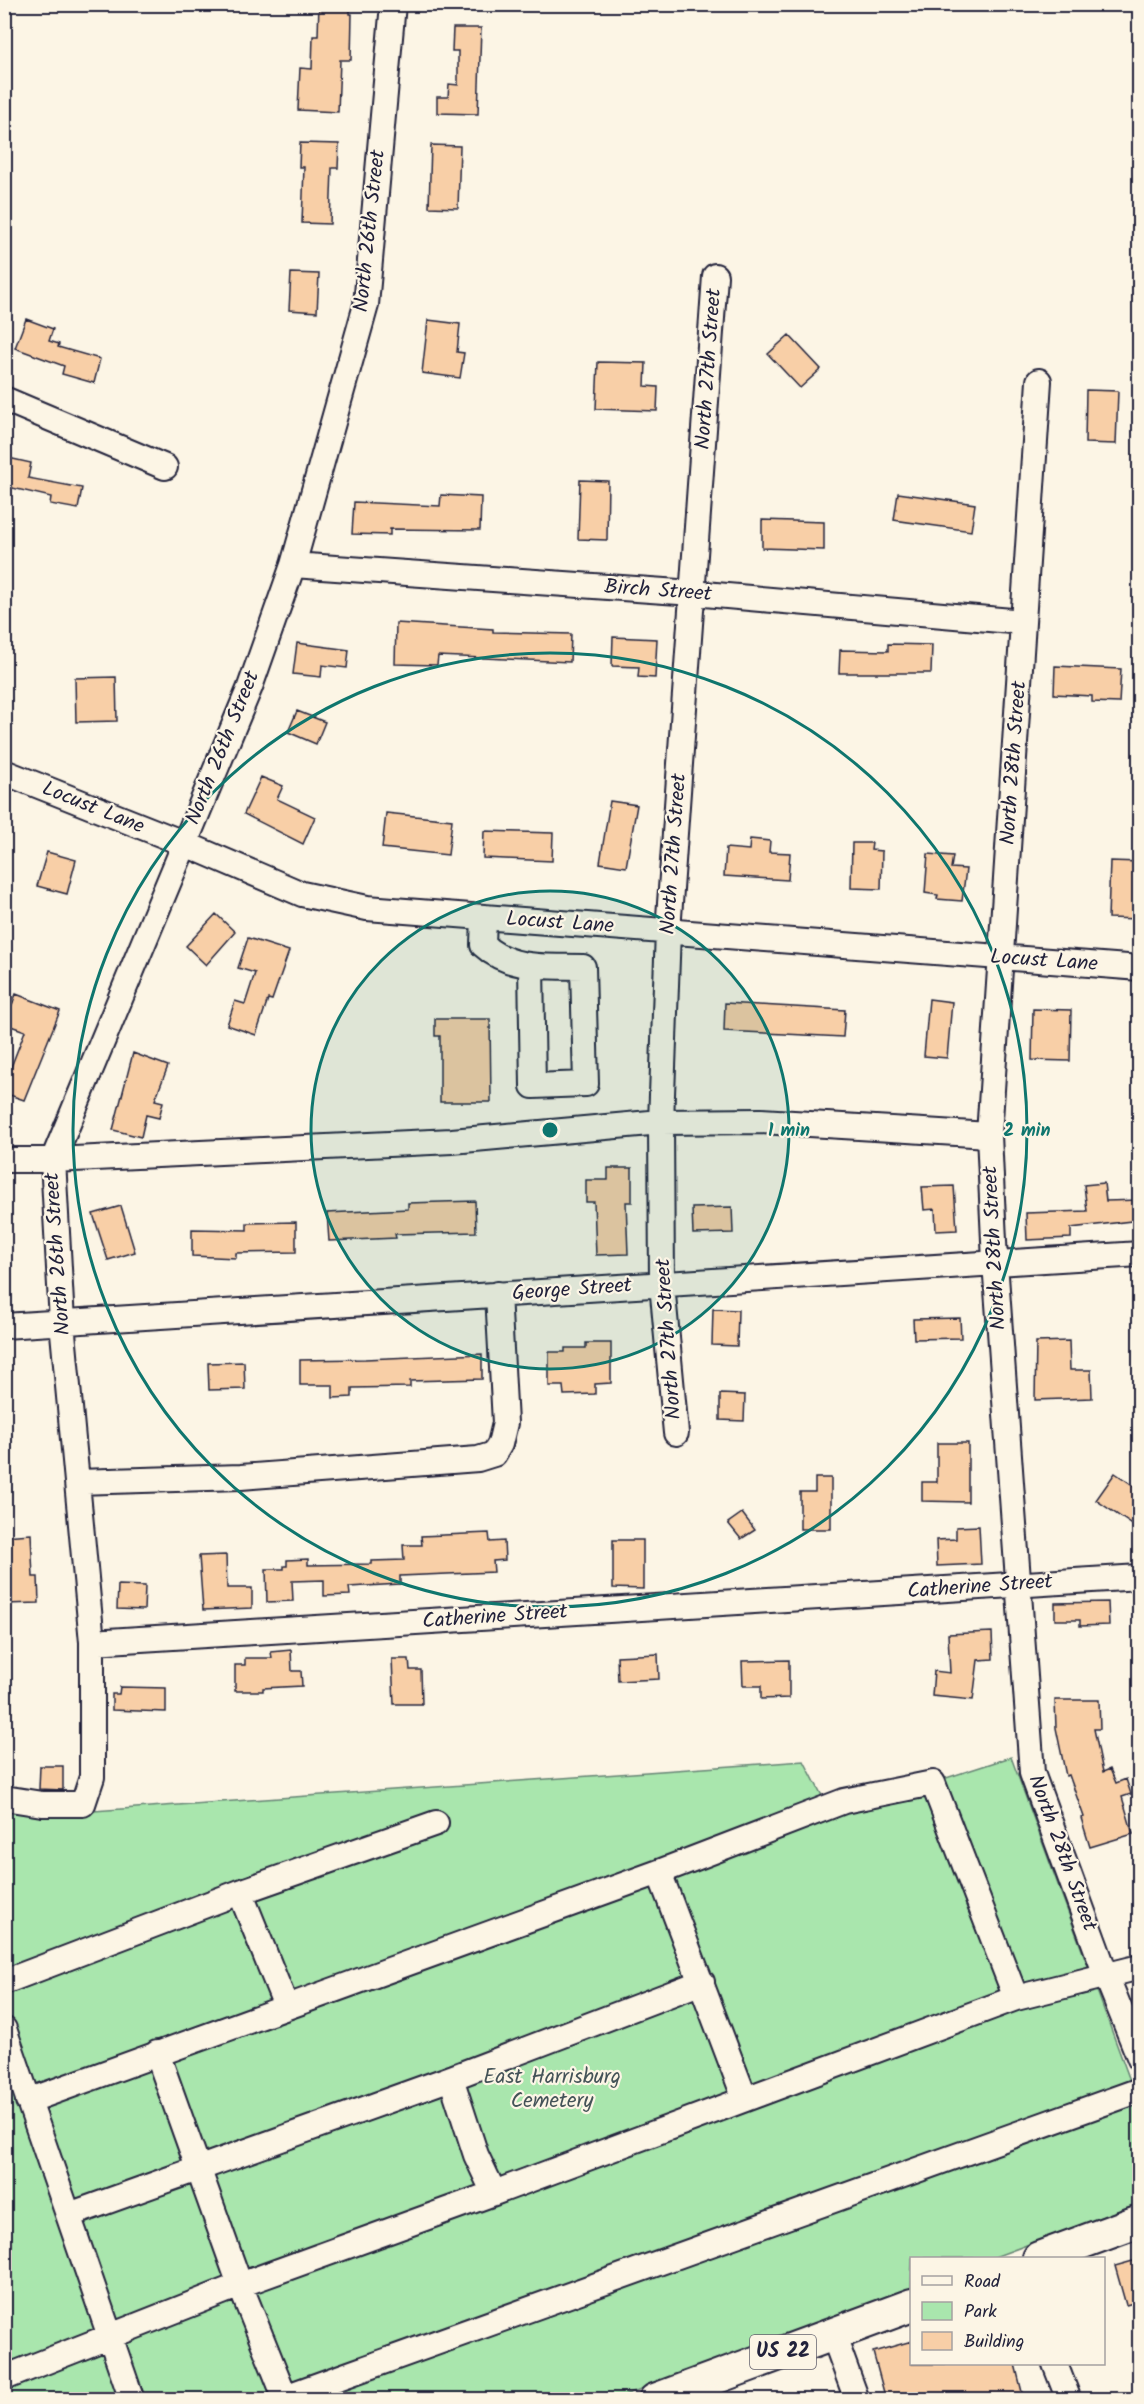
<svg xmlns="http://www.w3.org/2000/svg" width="1144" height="2404" font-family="Kalam,sans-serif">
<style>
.green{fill:#a9e6ad;stroke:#668474;stroke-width:1.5}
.building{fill:#f8cfa7;stroke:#22223b;stroke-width:1.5}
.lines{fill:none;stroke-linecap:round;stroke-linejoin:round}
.minor-casing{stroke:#22223b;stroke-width:28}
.major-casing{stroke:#22223b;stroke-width:36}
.minor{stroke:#fcf5e5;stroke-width:24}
.major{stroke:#fcf5e5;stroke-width:32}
.ring{fill:none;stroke:#0f766e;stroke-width:3}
.labels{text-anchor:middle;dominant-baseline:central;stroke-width:4.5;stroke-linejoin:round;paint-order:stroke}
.shield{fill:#fcf5e5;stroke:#63616e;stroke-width:1.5}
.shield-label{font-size:20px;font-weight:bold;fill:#22223b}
.street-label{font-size:21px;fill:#22223b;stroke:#fcf5e5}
.park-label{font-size:21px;fill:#445358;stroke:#fcf5e5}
.centre{fill:#0f766e;stroke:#fcf5e5;stroke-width:3}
.ring-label{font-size:18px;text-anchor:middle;font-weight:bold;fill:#0f766e;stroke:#fcf5e5;stroke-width:4.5;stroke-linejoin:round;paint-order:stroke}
</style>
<rect width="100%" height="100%" fill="#fcf5e5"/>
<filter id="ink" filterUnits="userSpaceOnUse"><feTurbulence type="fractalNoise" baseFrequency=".0167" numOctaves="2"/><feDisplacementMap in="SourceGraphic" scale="12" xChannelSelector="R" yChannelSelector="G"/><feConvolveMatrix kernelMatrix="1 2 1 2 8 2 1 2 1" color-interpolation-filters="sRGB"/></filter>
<g filter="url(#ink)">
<path class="green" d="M1011,1757L1139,2105V2203L992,2258H912L911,2288L614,2399L5,2400V1804L79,1812L804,1761L832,1815Z"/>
<path class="building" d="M319,4H350V14H352L351,60H340L338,112L298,110L300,68L312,69L313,36H318Z
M453,28H481L478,114L437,113V97H448L449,84L458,85V51H452Z
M300,143L339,144L338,168H332L330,224L302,223L304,167H299Z
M431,145L460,146L458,208L429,207Z
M291,273L319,274L317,312L289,310Z
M26,319L53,329L49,341L59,344L58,347L100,359L94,383L62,374L64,366L15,348Z
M428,320L460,324L457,352L464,353L460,378L422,373Z
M789,335L821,369L800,388L768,354Z
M598,362L646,363L645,386L658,387L657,411L596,409Z
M1086,390L1118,391L1116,444L1085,443Z
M4,457L31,463L28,478L82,488L78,509L50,504L51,497L4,486Z
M580,480L608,481L607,540L578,539Z
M898,493L975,504L971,531L894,520Z
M441,495L481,497L480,530L390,529V535L352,534L354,502L440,506Z
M762,520L824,522V550L762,548Z
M396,623L493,629V632L571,634L570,662L438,656L437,665L395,664Z
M613,637L657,639L655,678L638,677L639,667L612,666Z
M297,643L349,650L347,668L322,665L321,677L293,674Z
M888,644L932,645L931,673H839L840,650L888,651Z
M1055,666L1121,669L1119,703L1092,702V696L1054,694Z
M116,677L117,721L76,722L75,678Z
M297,711L325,722L316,744L288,732Z
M261,777L283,786L277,799L315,817L303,844L244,814Z
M610,801L637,805L626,867L600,863Z
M386,813L452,820L448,855L382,848Z
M484,831L553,833L552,861L483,858Z
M750,839L770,841L769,852L790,853L788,880L724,876L726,848L749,850Z
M852,843H872L871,850L882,851L881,889L851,888Z
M47,852L76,860L67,894L37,886Z
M928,854L953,856L951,868L966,869L962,901L937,899L938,895L925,893Z
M1110,861L1140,862V919L1108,918Z
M216,914L235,932L206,965L186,946Z
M248,938L289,951L272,1000L268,999L256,1035L227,1025L235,1001L245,1004L255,973L238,968Z
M16,994L60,1011L24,1100L4,1093V1085L25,1031L5,1024Z
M929,999L952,1002L947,1058L924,1056Z
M725,1003L845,1010L843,1037L724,1031Z
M1033,1009L1071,1010L1070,1061L1032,1060Z
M435,1019H490L491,1102H440V1036H435Z
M133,1053L168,1066L155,1100L163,1102L159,1118L146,1115L141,1137L113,1130Z
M608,1168H632V1202H626L628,1254L596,1255L594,1202H586V1180H608Z
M1104,1183L1106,1201L1140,1200V1220L1071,1228V1238L1027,1240L1026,1213L1087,1211L1084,1185Z
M954,1186L957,1230L936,1231L935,1209L924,1210L922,1187Z
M475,1201L476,1232L395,1234L396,1238L329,1241L327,1213L408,1209V1203Z
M121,1206L135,1252L108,1260L93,1214Z
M732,1207L733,1233L693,1234L692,1208Z
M296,1222V1252L236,1253V1258L192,1256V1229L247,1230V1223Z
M713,1309L738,1310L737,1346L712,1345Z
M960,1318L961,1338L914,1339L913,1319Z
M1069,1341L1070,1370H1091L1092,1398L1035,1400L1036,1342Z
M586,1343H611V1383L595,1384V1394L564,1395L563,1386H549V1352H565V1348H586Z
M482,1354V1379L410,1381V1387L352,1388V1397L333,1398V1385H300V1360L365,1359Z
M244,1362L245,1389L209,1390L208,1363Z
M720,1394L745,1395L744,1421L720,1420Z
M937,1443H968V1502L922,1501V1482H937Z
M1115,1473L1140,1490V1530L1096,1500Z
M815,1478H831V1529H800V1492H815Z
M742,1513L755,1530L741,1539L728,1523Z
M979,1526L981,1564L937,1566L936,1540L956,1539V1527Z
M489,1533L490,1542L504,1541L505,1560L493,1561L494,1572L400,1576V1584L349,1587L350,1595L324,1596V1580L292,1581L293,1601L267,1602L266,1569H284V1566H287V1560L308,1559V1565L372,1564V1561L404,1560L403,1545H422L421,1536Z
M31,1534L33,1577H38L39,1603L4,1604V1536Z
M613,1540H643V1589L613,1588Z
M226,1555L227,1588H252V1608L203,1610L199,1556Z
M118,1585L145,1586L144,1610L117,1609Z
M1108,1602L1109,1625L1080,1626V1620H1055V1603Z
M992,1632L993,1659L978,1660L973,1700L932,1696L934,1671L950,1673L948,1634Z
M291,1650L292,1671H301L302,1686L263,1688V1691H235V1665H245V1658H272L271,1652Z
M658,1654L659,1679L618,1681L617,1656Z
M392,1659H409L410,1670H421L422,1704H394Z
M789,1660V1698L761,1699V1686H743L742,1661Z
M120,1687L166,1688V1712L112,1710V1694H119Z
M1055,1700H1099L1100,1729H1094L1103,1772L1110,1769L1116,1783L1126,1779L1131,1794L1122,1797L1133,1834L1090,1847L1081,1818L1084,1817L1069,1775L1066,1776L1056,1728Z
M40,1766H63V1790L39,1789Z
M1140,2259V2301L1126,2305L1115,2266Z
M912,2341V2364H1015L1023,2396L1017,2397L1018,2400H886L873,2352Z"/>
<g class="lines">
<defs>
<path id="minor" d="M1039,381L989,1135L995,1262L1032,1773L1106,1975L1140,2059
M4,399L165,467
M293,565L693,593L1023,622
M4,772L183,843L302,894L367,908L1140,968
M484,917L483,945C511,971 548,966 583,967L586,1084L533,1086L531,966
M4,1160H53L452,1141L661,1122L761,1121L989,1135
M4,1326L1140,1254
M676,1433L662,1284L661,1122L668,931L715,276
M77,1482L241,1477L478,1459L494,1454L500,1444L505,1423L498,1294
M92,1642L1140,1577
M4,1798L42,1804H83L92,1777V1642L62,1322L53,1160L250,687L293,565L366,305L393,4
M659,1872L745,2099
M240,1892L286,2006
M4,1982L240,1892L436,1823
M4,2029L132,2400
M157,2053L240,2285L285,2397L1140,2090
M451,2078L476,2155L494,2193
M28,2101L659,1872L844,1801L933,1783L1016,1998
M69,2215L451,2078L702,1982
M833,2334L857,2400
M1055,2364L1069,2400
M4,2378L240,2285L494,2193L1016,1998L1140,1967"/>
<path id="major" d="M1039,2258L1140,2221
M655,2400L912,2305"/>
</defs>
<use href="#minor" class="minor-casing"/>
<use href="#major" class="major-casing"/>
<use href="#minor" class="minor"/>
<use href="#major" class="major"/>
</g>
</g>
<circle cx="550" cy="1130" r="239" fill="#0f766e" fill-opacity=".12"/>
<g class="ring">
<circle cx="550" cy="1130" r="239"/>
<circle cx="550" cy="1130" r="477"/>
</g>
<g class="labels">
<rect class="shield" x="750" y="2335" width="66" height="34" rx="4.5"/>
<g class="shield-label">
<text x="783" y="2352">US 22</text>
</g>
<g class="street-label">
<text transform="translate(370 231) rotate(-84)">North 26th Street</text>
<text transform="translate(709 369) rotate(-86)">North 27th Street</text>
<text transform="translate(658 591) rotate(4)">Birch Street</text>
<text transform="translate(223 748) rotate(-68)">North 26th Street</text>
<text transform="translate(1014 763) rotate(-86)">North 28th Street</text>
<text transform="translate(93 808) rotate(22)">Locust Lane</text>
<text transform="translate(674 854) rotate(-86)">North 27th Street</text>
<text transform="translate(560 923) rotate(4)">Locust Lane</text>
<text transform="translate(1044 961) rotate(4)">Locust Lane</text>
<text transform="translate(995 1248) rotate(-93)">North 28th Street</text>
<text transform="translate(58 1254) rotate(-94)">North 26th Street</text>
<text transform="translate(572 1290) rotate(-4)">George Street</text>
<text transform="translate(669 1339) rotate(-94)">North 27th Street</text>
<text transform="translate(980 1587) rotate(-4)">Catherine Street</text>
<text transform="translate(495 1617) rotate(-4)">Catherine Street</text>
<text transform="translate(1062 1853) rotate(70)">North 28th Street</text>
</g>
<g class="park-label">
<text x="552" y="2077">East Harrisburg<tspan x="552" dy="24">Cemetery</tspan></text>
</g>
</g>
<circle cx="550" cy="1130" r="9" class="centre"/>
<g class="ring-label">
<text x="789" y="1136">1 min</text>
<text x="1027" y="1136">2 min</text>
</g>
<rect width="1144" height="2404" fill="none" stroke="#fcf5e5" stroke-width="24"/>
<rect x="12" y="12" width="1120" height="2380" fill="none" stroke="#22223b" stroke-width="2" filter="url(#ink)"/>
<rect x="910" y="2257" width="195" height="108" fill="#fcf5e5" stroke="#a5a1a1" stroke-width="1.5"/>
<rect x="922" y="2276" width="30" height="9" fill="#fcf5e5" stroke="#a5a1a1" stroke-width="1.5"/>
<text x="964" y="2287" font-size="18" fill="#22223b">Road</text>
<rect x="922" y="2302" width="30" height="18" fill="#a9e6ad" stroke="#a5a1a1" stroke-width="1.5"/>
<text x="964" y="2317" font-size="18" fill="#22223b">Park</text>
<rect x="922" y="2332" width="30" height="18" fill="#f8cfa7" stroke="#a5a1a1" stroke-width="1.5"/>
<text x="964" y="2347" font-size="18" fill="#22223b">Building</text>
</svg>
